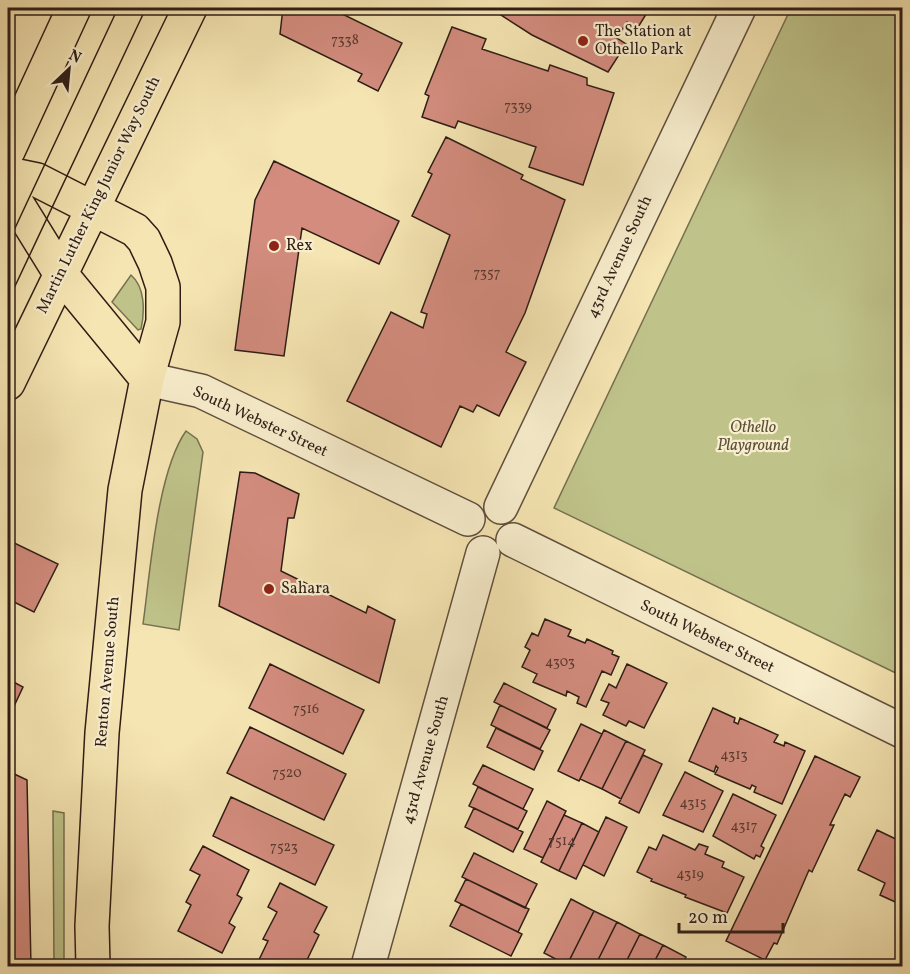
<svg xmlns="http://www.w3.org/2000/svg" width="910" height="974" font-family="Vollkorn,serif">
<style>
.green{fill:#bfc38a;stroke:#767050;stroke-width:1.5}
.building{fill:#d38c7e;stroke:#2e1d16;stroke-width:1.5}
.lines{fill:none;stroke-linecap:round;stroke-linejoin:round}
.minor-casing{stroke:#604f3d;stroke-width:36}
.major-casing{stroke:#2e1d16;stroke-width:36}
.minor{stroke:#f8eecd;stroke-width:33}
.major{stroke:#f5e5b2;stroke-width:33}
.tram{stroke:#2e1d16;stroke-width:1.5}
.poi-dot{fill:#8f2418;stroke:#f8eecd;stroke-width:2}
.labels{text-anchor:middle;dominant-baseline:central;stroke-width:4.5;stroke-linejoin:round;paint-order:stroke}
.number-label{font-size:14px;fill:#573930}
.poi-label{font-size:16px;fill:#2e1d16;stroke:#f8eecd;text-anchor:start}
.street-label{font-size:16px;fill:#2e1d16;stroke:#f8eecd}
.park-label{font-size:16px;font-style:italic;fill:#5a4f39;stroke:#f8eecd}
</style>
<rect width="100%" height="100%" fill="#f5e5b2"/>
<filter id="stains"><feTurbulence type="fractalNoise" baseFrequency=".00333" numOctaves="4"/><feColorMatrix values="0 0 0 0 .2 0 0 0 0 .09 0 0 0 0 .02 0 0 0 .5 -.17"/></filter>
<radialGradient id="worn" r=".72"><stop offset=".6" stop-color="#630" stop-opacity="0"/><stop offset="1" stop-color="#630" stop-opacity=".3"/></radialGradient>
<path class="green" d="M791,8H902V676L554,508Z
M131,275C145,287 145,311 141,329L138,330L112,302Z
M186,431L197,439L203,452L179,630L143,624C150,574 157,472 186,431Z
M53,811L64,813V966H54Z"/>
<path class="building" d="M283,8H330L402,43L378,91L358,81L362,74L280,34Z
M490,8H642L648,11L637,29L627,22L617,38L626,44L608,72L532,35Z
M452,27L486,39L482,49L548,71L550,65L587,78V85L614,93L583,185L529,167L536,147L458,121L455,128L422,117L429,96L425,94Z
M446,137L523,175L521,179L565,200L525,313L506,352L526,362L499,416L477,405L473,412L460,406L441,447L347,401L391,312L423,328L427,314L421,312L450,235L412,216L432,174L428,172Z
M274,161L399,221L379,264L302,228L284,356L235,350L255,200Z
M240,472L255,473L299,494L294,518H288L281,571L366,613L368,606L395,620L379,683L219,606Z
M8,540L58,564L34,612L8,599Z
M545,619L571,630L568,636L585,643L587,639L613,651L612,654L619,657L611,675L602,671L586,707L577,703L579,697L567,691L566,696L533,682L537,674L522,667L530,650L525,647L532,633L538,636Z
M270,664L364,710L343,754L249,708Z
M627,664L667,683L644,728L629,721L626,726L603,715L609,703L601,700L609,684L616,688Z
M8,679L23,687L8,719Z
M504,683L556,709L547,728L494,702Z
M500,705L550,730L540,749L491,725Z
M713,708L735,718L734,722L738,724L740,718L778,735L774,742L784,746L785,742L805,751L782,804L754,792L756,787L752,785L750,789L715,774L718,768L716,766L714,772L689,761Z
M581,724L602,734L579,781L558,771Z
M250,727L346,774L324,820L227,773Z
M496,728L543,751L534,770L487,747Z
M604,730L626,741L602,789L580,779Z
M626,741L645,750L621,799L602,789Z
M643,755L662,764L639,813L619,803Z
M815,756L860,777L850,797L845,794L830,825H834L812,872L809,870L777,944L774,943L765,960L726,941Z
M483,765L533,789L523,809L473,784Z
M8,771L27,780L31,966H8Z
M685,772L723,791L703,832L663,815Z
M478,787L527,811L518,829L469,806Z
M733,794L776,815L761,846L764,848L760,857L756,855L754,859L713,836Z
M231,797L334,845L315,885L213,836Z
M547,801L566,811L543,858L524,849Z
M474,808L523,832L513,852L465,827Z
M564,815L582,823L559,871L541,862Z
M606,817L627,827L604,876L583,865Z
M582,823L599,832L576,879L559,871Z
M877,830L902,842V905L880,895L885,883L858,870Z
M663,835L695,850L699,844L708,847L705,854L724,862L722,867L744,877L727,913L685,897L686,895L651,881L652,879L637,872L649,847L656,850Z
M203,846L249,870L237,895L242,898L229,923L235,927L222,953L178,931L191,905L186,902L200,875L190,870Z
M474,853L537,884L525,908L462,877Z
M466,879L529,909L518,932L455,901Z
M280,883L327,907L314,932L319,935L307,960L312,963L311,966H256L268,941L263,939L277,912L268,907Z
M571,899L594,911L567,965L544,953Z
M461,904L522,934L511,956L450,926Z
M594,911L617,922L595,966H569L567,965Z
M617,922L640,934L624,966H595Z
M640,934L663,945L652,966H624Z
M663,945L686,957L681,966H652Z"/>
<g class="lines">
<defs>
<path id="minor" d="M147,379L201,391L468,519
M501,507L739,8
M513,540L902,731
M368,966L483,553"/>
<path id="major" d="M8,151L74,8
M8,174L37,180L135,230L144,240L155,263L163,287V322L147,379L125,490L102,733L92,926L93,966
M8,189L60,273L147,379
M8,383L190,8"/>
</defs>
<use href="#minor" class="minor-casing"/>
<use href="#major" class="major-casing"/>
<use href="#minor" class="minor"/>
<use href="#major" class="major"/>
<path class="tram" d="M8,243L118,8
M8,301L146,8"/>
</g>
<g class="poi-dot">
<circle cx="583" cy="41" r="6"/>
<circle cx="274" cy="246" r="6"/>
<circle cx="269" cy="589" r="6"/>
</g>
<g class="labels">
<g class="number-label">
<text x="345" y="40">7338</text>
<text x="518" y="106">7339</text>
<text x="487" y="273">7357</text>
<text x="560" y="662">4303</text>
<text x="306" y="709">7516</text>
<text x="734" y="755">4313</text>
<text x="287" y="773">7520</text>
<text x="693" y="803">4315</text>
<text x="744" y="826">4317</text>
<text x="562" y="841">7514</text>
<text x="284" y="847">7523</text>
<text x="690" y="874">4319</text>
</g>
<g class="poi-label">
<text x="595" y="32">The Station at<tspan x="595" dy="18">Othello Park</tspan></text>
<text x="286" y="246">Rex</text>
<text x="281" y="589">Sahara</text>
</g>
<g class="street-label">
<text transform="translate(99 195) rotate(-64)">Martin Luther King Junior Way South</text>
<text transform="translate(620 257) rotate(-65)">43rd Avenue South</text>
<text transform="translate(260 422) rotate(25)">South Webster Street</text>
<text transform="translate(707 637) rotate(26)">South Webster Street</text>
<text transform="translate(108 672) rotate(-85)">Renton Avenue South</text>
<text transform="translate(426 760) rotate(-74)">43rd Avenue South</text>
</g>
<g class="park-label">
<text x="753" y="428">Othello<tspan x="753" dy="18">Playground</tspan></text>
</g>
</g>
<rect width="910" height="974" fill="none" stroke="#f5e5b2" stroke-width="30"/>
<rect x="9" y="9" width="892" height="956" fill="none" stroke="#2e1d16" stroke-width="3"/>
<rect x="15" y="15" width="880" height="944" fill="none" stroke="#2e1d16" stroke-width="1.5"/>
<g transform="translate(69 69) rotate(26)" stroke="#f8eecd" stroke-width="4.5" paint-order="stroke">
<path d="M0-4.5L10 22L0 15L-10 22Z" fill="#2e1d16"/>
<text y="-9" font-size="16" font-weight="bold" text-anchor="middle" fill="#2e1d16">N</text>
</g>
<path d="M679 923v9h104v-9" fill="none" stroke="#2e1d16" stroke-width="3"/>
<text x="688" y="923" font-size="18" fill="#2e1d16" stroke="#f8eecd" stroke-width="4.5" paint-order="stroke">20 m</text>
<rect width="100%" height="100%" filter="url(#stains)"/>
<rect width="100%" height="100%" fill="url(#worn)"/>
</svg>
